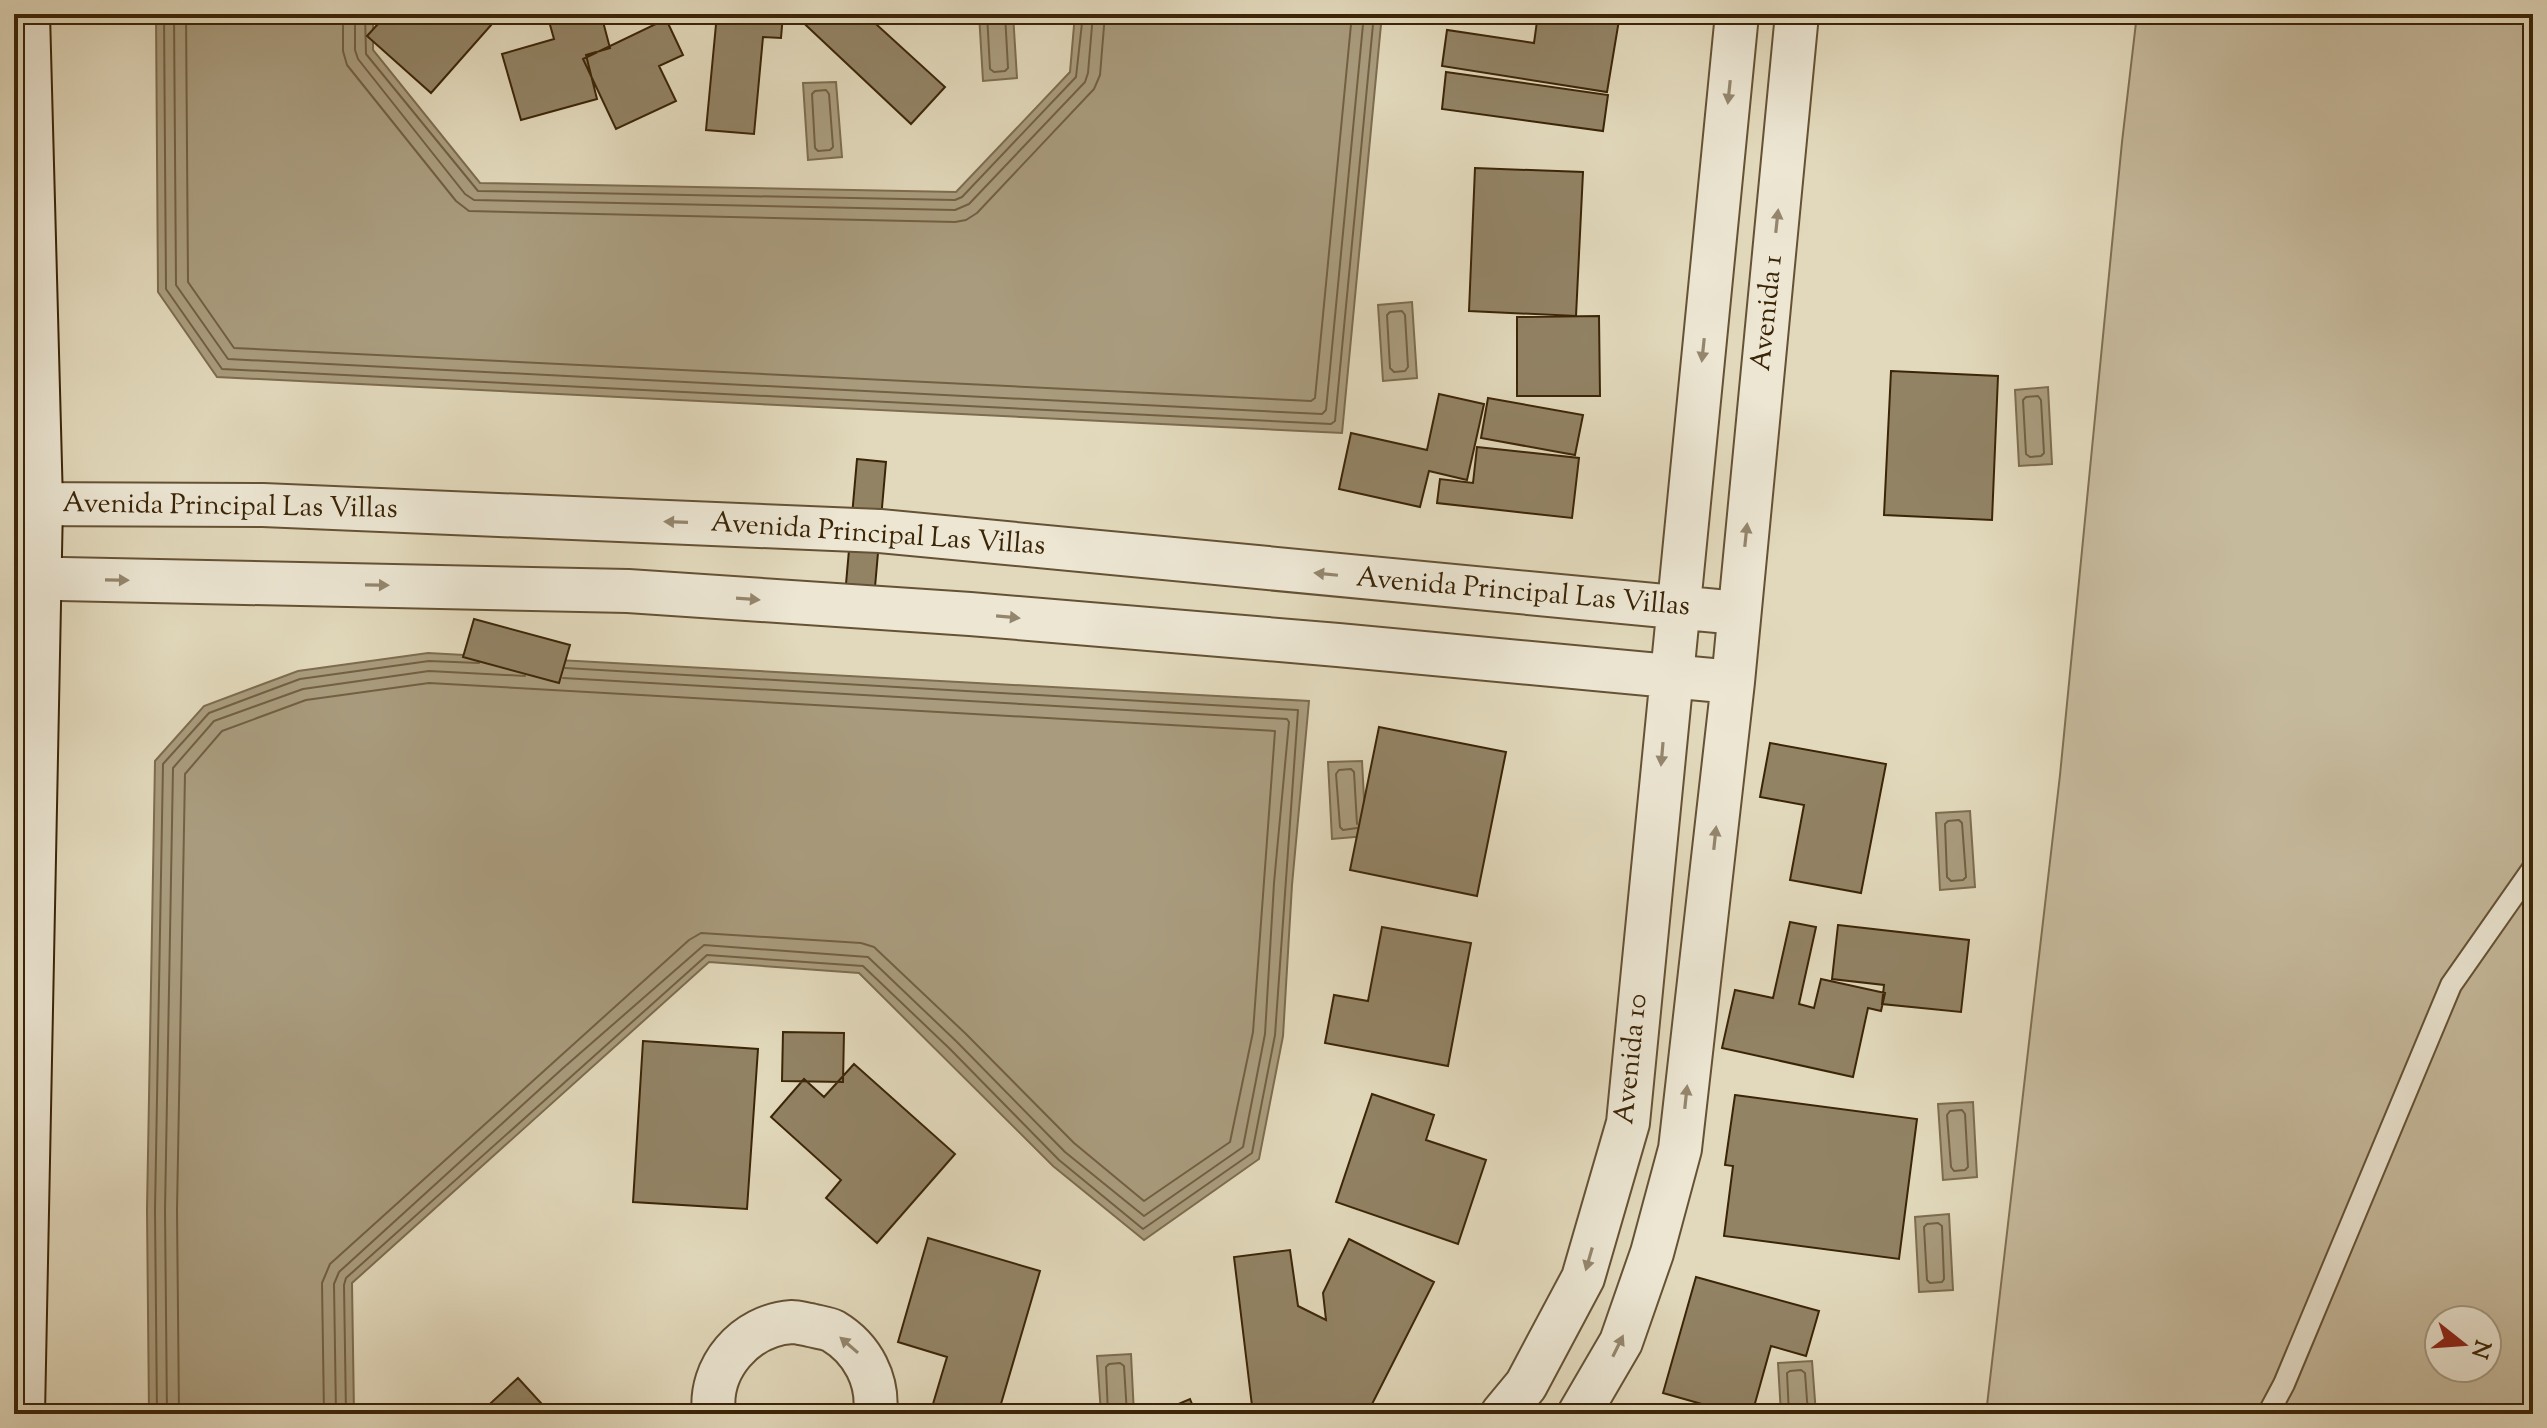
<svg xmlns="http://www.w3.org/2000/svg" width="2547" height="1428" font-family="'Sorts Mill Goudy',serif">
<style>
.green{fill:#c6ba9d;stroke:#807052;stroke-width:2;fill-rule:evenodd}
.water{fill:#a99c7e;stroke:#7d6c4e;stroke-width:2}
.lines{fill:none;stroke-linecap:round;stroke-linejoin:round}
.shore{stroke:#726042;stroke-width:2}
.building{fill:#928365;stroke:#3b2507;stroke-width:2}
.lane-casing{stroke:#655234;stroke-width:24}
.street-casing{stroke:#655234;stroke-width:46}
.secondary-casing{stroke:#3b2507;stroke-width:48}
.lane{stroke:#ece6d3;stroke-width:20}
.street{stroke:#ece6d3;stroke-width:42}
.secondary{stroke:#ece6d3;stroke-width:44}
.oneway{fill:#94866d}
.labels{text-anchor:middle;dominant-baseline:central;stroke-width:6;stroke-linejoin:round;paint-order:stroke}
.street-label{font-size:28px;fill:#3b2507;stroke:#ece6d3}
</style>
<rect width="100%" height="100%" fill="#e2d9bc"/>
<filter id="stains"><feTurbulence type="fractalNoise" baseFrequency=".0025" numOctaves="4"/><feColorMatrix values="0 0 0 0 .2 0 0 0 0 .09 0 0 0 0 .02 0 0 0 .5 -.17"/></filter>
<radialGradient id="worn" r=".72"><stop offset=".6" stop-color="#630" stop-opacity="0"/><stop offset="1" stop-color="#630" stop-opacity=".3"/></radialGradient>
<path class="green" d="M2137,14H2533V1414H1986L2060,775L2122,142ZM2439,1320H2487V1368H2439Z"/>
<path class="water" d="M156,14H373V50L480,183L956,192L1070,72L1075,14H1382L1342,433L217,377L158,292Z
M979,14H1013L1017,78L983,81Z
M836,82L842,157L808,160L803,83Z
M1412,302L1417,378L1383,381L1378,305Z
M2048,387L2052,464L2019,466L2015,390Z
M428,653L1309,701L1292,885L1283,1036L1259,1159L1144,1240L1053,1166L859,973L709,962L352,1283L354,1414H149L147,1210L155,761L204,706L298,671Z
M1362,761L1366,836L1332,839L1328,762Z
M1970,811L1975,887L1940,890L1936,813Z
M1973,1102L1977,1177L1943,1180L1938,1104Z
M1949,1214L1953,1290L1919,1292L1915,1217Z
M1131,1354L1134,1414H1101L1097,1356Z
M1812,1361L1816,1414H1781L1778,1363Z"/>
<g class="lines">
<path class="shore" d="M164,14L166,289L222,369L1331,424L1335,421L1374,14
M174,14L176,285L228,359L1322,414L1326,410L1364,14
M186,14L188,282L234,348L1311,401L1315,398L1352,14
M343,14V51L347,65L456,201L469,211L955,222L966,220L977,213L1094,89L1100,75L1105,14
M355,14V50L358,59L465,194L474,200L955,210L969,204L1085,82L1088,73L1093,14
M365,14L366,54L478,191L955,200L962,197L1076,77L1083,14
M987,14L990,69L994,72L1005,71L1008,68L1005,14
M826,90L829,94L833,147L830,150L818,151L815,148L812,94L815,91Z
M1402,311L1405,315L1408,367L1405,371L1394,372L1390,368L1387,315L1390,312Z
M2038,396L2041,400L2044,453L2041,456L2030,457L2026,454L2023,400L2026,397Z
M1959,820L1962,823L1966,877L1963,880L1951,881L1947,877L1945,824L1948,821Z
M1357,828L1343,830L1340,827L1336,774L1339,770L1351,769L1354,772L1357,824
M1962,1110L1965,1114L1968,1167L1965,1170L1954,1171L1951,1167L1947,1115L1950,1111Z
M1938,1223L1942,1226L1944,1279L1942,1282L1930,1283L1927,1280L1924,1227L1927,1224Z
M157,1414L155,1210L163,764L209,713L300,679L429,661L479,663
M167,1414L165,1210L173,768L214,721L303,689L429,671L525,676
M179,1414L177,1210L185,774L222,731L306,700L429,683L1275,731L1253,1032L1230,1142L1144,1201L1074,1143L966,1034L874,947L861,943L701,933L689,940L330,1264L322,1283L324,1414
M336,1414L334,1284L339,1272L562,1069L704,945L868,957L957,1042L1065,1152L1144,1216L1243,1147L1265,1034L1274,883L1289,722L1287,719L563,678
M346,1414L344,1285L346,1278L707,955L863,966L950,1049L1059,1160L1143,1229L1252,1153L1275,1035L1298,710L565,668
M1108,1414L1106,1367L1109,1364L1120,1363L1124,1366L1127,1414
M1789,1414L1787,1373L1790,1371L1801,1370L1805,1373L1808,1414"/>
</g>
<path class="building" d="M387,14H482L492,24L431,93L367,36Z
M547,14H601L610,48L586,55L597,99L521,120L502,54L554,39Z
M717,14H783L781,38L763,37L754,134L706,130Z
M794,14H865L945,87L911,124Z
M1538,14H1620L1607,92L1442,66L1447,30L1534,43Z
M666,19L683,55L659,66L676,101L616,129L583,59Z
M1446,72L1608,95L1603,131L1442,109Z
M1475,168L1583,172L1576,316L1469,311Z
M1599,316L1600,396H1517V317Z
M1891,371L1998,376L1992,520L1884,515Z
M1439,394L1484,404L1467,480L1429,471L1420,507L1339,489L1351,433L1427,450Z
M1488,398L1583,415L1575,455L1481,438Z
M1477,447L1579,458L1572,518L1437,503L1440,479L1473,483Z
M857,459L886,462L875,587L846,584Z
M474,619L570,645L559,683L463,657Z
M1379,727L1506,752L1477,896L1350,870Z
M1770,743L1886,764L1861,893L1790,880L1804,805L1760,797Z
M1790,922L1816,927L1799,1004L1814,1008L1821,979L1885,993L1881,1011L1868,1008L1853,1077L1722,1048L1735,990L1773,998Z
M1838,925L1969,940L1961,1012L1882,1004L1884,985L1832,979Z
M1382,927L1471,943L1448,1066L1325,1043L1334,995L1368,1001Z
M783,1032L844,1033L843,1082L782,1081Z
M643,1041L758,1049L747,1209L633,1202Z
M854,1064L955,1154L877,1243L826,1198L841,1180L771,1117L804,1079L824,1097Z
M1372,1094L1434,1115L1426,1140L1486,1160L1458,1244L1336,1202Z
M1735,1095L1917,1119L1899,1259L1724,1236L1733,1166L1725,1165Z
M928,1238L1040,1271L998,1414H930L947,1357L898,1342Z
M1349,1239L1434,1282L1367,1414H1253L1234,1257L1290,1250L1298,1306L1326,1320L1323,1293Z
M1696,1277L1819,1311L1806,1356L1771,1346L1752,1414H1737L1663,1393Z
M518,1378L551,1414H479Z
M1190,1399L1196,1414H1155Z"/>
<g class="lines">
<defs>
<path id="lane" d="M2268,1414L2284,1384L2451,985L2533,868"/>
<path id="street" d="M14,504L263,505L880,531L1738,613
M14,578L628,591L970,614L1338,645L1733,682
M714,1414C708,1368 745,1325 792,1322C797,1322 804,1324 810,1325C817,1327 827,1328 833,1331C863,1349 879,1381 875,1414
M1502,1414L1526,1385L1583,1278L1628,1123L1737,14
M1579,1414L1621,1342L1652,1253L1680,1149L1733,682L1797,14"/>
<path id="secondary" d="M22,1414L40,503L27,14"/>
</defs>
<use href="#lane" class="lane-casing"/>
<use href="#street" class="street-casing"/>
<use href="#secondary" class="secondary-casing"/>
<use href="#lane" class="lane"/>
<use href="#street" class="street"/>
<use href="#secondary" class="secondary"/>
</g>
<defs><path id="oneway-solid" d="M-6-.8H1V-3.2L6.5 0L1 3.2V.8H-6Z" transform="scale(2)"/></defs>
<g class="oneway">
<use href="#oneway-solid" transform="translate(1729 92) rotate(96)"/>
<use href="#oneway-solid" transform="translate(1777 221) rotate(-84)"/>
<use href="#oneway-solid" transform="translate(1703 350) rotate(96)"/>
<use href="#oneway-solid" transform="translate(676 522) rotate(-178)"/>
<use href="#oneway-solid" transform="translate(1746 535) rotate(-84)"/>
<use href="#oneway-solid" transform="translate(1326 574) rotate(-174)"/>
<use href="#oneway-solid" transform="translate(117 580) rotate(1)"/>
<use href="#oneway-solid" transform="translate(377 585) rotate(1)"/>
<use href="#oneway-solid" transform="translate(748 599) rotate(4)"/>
<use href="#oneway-solid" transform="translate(1008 617) rotate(5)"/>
<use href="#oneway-solid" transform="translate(1662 754) rotate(95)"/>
<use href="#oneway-solid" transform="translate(1715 838) rotate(-84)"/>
<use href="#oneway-solid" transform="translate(1686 1097) rotate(-84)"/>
<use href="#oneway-solid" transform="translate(1589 1259) rotate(106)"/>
<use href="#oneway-solid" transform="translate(849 1345) rotate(-139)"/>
<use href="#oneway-solid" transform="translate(1618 1346) rotate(-64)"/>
</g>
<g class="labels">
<g class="street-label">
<text transform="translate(1768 313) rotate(-84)">Avenida 1</text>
<text transform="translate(230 507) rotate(1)">Avenida Principal Las Villas</text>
<text transform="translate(878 535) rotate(4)">Avenida Principal Las Villas</text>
<text transform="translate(1523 593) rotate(5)">Avenida Principal Las Villas</text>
<text transform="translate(1632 1059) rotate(-84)">Avenida 10</text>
</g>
</g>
<rect width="2547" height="1428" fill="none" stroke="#e2d9bc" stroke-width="48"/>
<rect x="16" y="16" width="2515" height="1396" fill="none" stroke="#3b2507" stroke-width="4"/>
<rect x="24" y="24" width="2499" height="1380" fill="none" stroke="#3b2507" stroke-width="2"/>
<g transform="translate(2463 1344) rotate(107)"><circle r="38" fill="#ece6d3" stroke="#a59981" stroke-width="2"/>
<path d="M0-6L14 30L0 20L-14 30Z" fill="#8f2418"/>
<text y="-12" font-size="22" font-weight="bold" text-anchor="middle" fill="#3b2507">N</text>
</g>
<rect width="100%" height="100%" filter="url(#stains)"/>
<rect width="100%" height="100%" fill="url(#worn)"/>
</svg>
